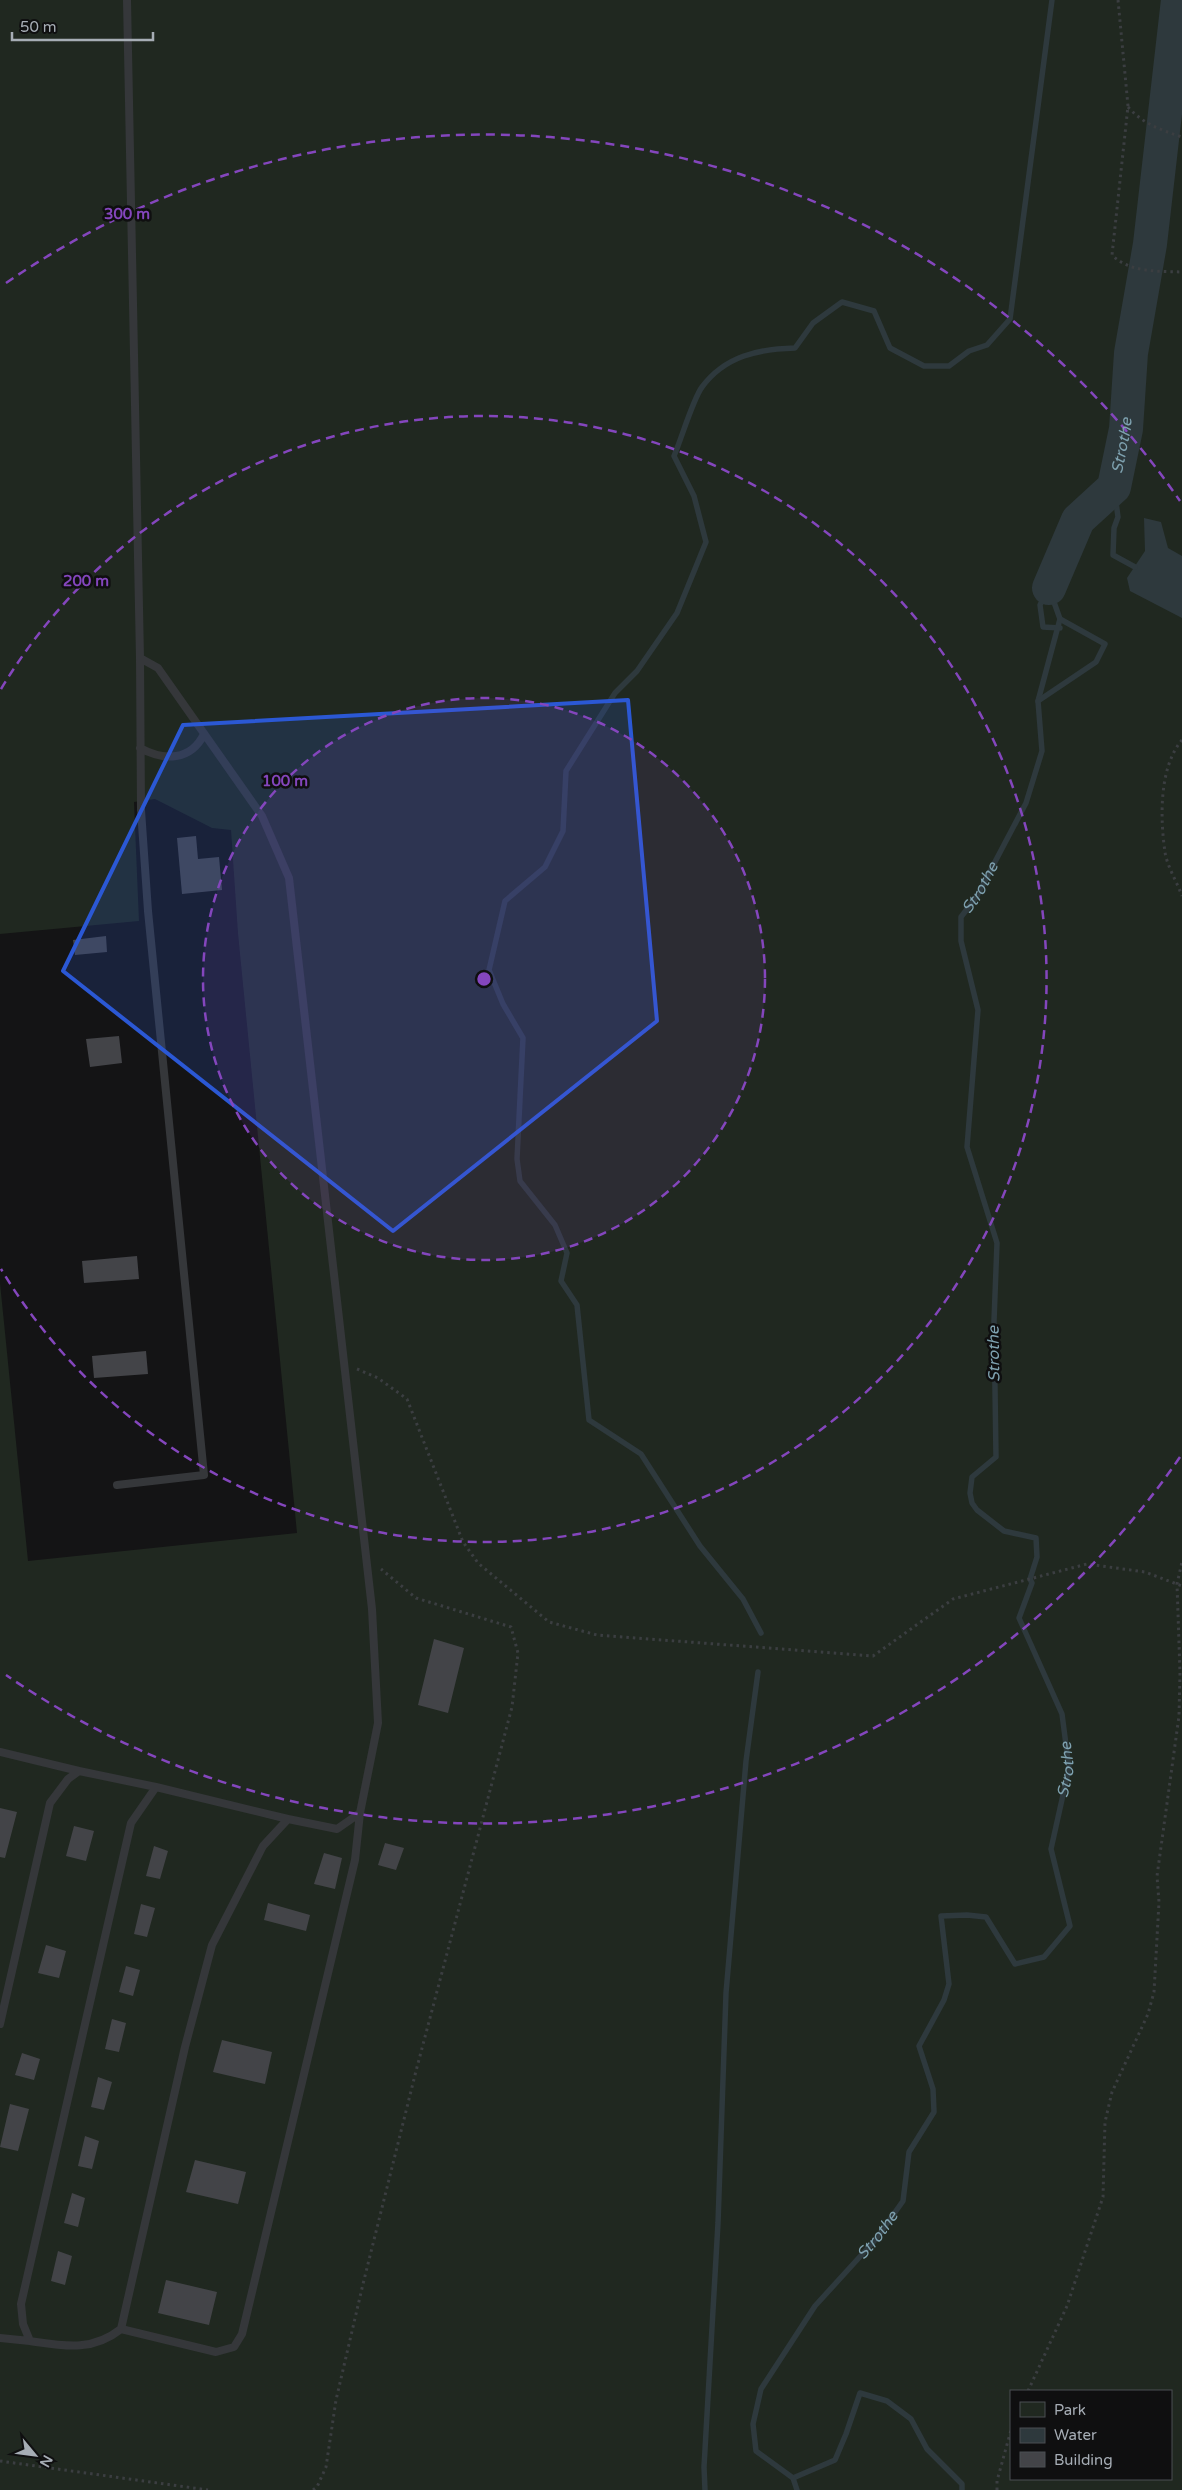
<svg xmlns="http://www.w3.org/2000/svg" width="1182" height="2490" font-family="'Varela Round',sans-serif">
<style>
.green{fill:#202820;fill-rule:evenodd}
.water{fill:#2e393d}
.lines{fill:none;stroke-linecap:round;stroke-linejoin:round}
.stream{stroke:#2e393d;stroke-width:5.5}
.river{stroke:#2e393d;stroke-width:34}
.building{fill:#434448}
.path{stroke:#3b3e41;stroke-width:3;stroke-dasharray:2.5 4;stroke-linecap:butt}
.service{stroke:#35373a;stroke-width:8}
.marked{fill:#2b58d4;fill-opacity:0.2;stroke:#2b58d4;stroke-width:4;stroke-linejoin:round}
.ring{fill:none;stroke:#8446bd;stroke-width:2.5;stroke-dasharray:9 6}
.labels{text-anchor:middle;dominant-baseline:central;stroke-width:5;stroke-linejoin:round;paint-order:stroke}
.water-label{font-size:16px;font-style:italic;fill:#7ea1af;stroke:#0f0f10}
.centre{fill:#8446bd;stroke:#0f0f10;stroke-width:2.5}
.ring-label{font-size:15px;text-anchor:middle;font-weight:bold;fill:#8446bd;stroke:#0f0f10;stroke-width:5;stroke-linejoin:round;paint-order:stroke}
</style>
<rect width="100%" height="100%" fill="#141415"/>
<path class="green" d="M0,0H1182V2490H0V1283L28,1561L297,1533L238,933L231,830L212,828L155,799L134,802L139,921L0,934ZM1011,2391H1171V2479H1011Z"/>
<path class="water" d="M1144,518L1161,522L1168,548L1182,556V618L1130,591L1127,578L1145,551Z"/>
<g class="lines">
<g class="stream">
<path d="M1114,487L1118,517L1114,528L1113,555L1135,567"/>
<path d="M1049,588L1040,605L1043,627L1060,628"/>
<path d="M1038,701L1060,619"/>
<path d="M761,1633L743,1599L700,1546L641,1454L589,1420L577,1305L561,1281L567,1253L555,1225L520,1181L517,1159L523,1038L503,1004L489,970L505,901L545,867L563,831L566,771L615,693L637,671L677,613L706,542L694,496L674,456C681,440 693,399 702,387C725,356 758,349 795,348L813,323L842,302L874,311L890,348L924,366H949L969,351L987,345L1010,319L1052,0"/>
<path d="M793,2478L835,2460L846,2434L860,2393L887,2401L911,2419L927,2449L962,2484V2490"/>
<path d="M705,2490L704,2467L718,2223L726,1993L746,1761L758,1672"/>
<path id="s1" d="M797,2490L793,2478L756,2451L753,2424L761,2389L815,2306L876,2239L903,2201L909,2152L934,2112L933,2089L919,2046L944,2000L949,1984L941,1916L967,1915L986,1917L1015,1964L1044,1957L1070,1926L1051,1849L1069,1768L1062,1714L1019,1618L1032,1583L1030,1579L1037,1557L1036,1538L1004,1531L977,1510L972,1503L970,1493L972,1477L996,1457L994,1321L997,1243L967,1147L978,1010L961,941V917L977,896L1026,803L1042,751L1038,701L1096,662L1105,644L1060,619L1049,588"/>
</g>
<path class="river" id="s2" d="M1049,588L1078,520L1114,487L1126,429L1131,353L1150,244L1178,0"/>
</g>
<path class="building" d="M196,836L198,859L219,857L222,890L182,894L177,838Z
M106,936L107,952L75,955L73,940Z
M119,1036L122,1063L90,1067L86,1039Z
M137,1256L139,1279L84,1283L82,1261Z
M146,1351L148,1374L94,1378L92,1356Z
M434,1639L464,1648L448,1713L418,1705Z
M0,1808L17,1812L5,1858L0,1857Z
M74,1826L94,1831L86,1861L66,1856Z
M385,1843L404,1848L396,1870L378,1865Z
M154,1846L168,1851L160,1879L146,1876Z
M324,1853L342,1858L335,1889L314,1884Z
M268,1903L310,1915L306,1931L264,1920Z
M141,1904L155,1908L147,1937L134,1934Z
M46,1945L66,1951L59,1978L38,1973Z
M126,1966L140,1970L133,1996L119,1992Z
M112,2019L126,2023L119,2052L105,2049Z
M222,2040L272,2052L265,2084L213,2072Z
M22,2053L40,2059L34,2080L15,2075Z
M98,2077L112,2082L104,2110L91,2107Z
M10,2104L29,2109L18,2151L0,2147Z
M85,2136L99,2141L92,2169L78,2166Z
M195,2160L246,2172L238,2204L186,2192Z
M72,2193L85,2198L78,2227L64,2223Z
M58,2251L72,2256L65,2285L51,2281Z
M166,2280L217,2292L209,2325L158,2313Z"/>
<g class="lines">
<path class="path" d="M1118,0L1128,106L1112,255C1130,273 1158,271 1182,272
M1128,107C1143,124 1161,130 1182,137
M1182,740C1159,767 1160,818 1165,852C1167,866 1177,882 1182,896
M357,1369L378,1378L407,1399L463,1542L478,1563L549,1622L597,1635L873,1656L953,1599L1087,1564L1145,1572L1182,1586
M1028,2391L1067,2306L1103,2197L1105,2122L1112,2092L1148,2014L1154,1992L1159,1902L1157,1876L1179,1716L1180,1673L1177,1584L1182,1562
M0,2461L208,2490
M313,2490L317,2487L326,2467L336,2400L363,2284L416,2071L512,1707L518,1653L511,1627L416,1598L381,1569
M997,2490V2481L1011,2430"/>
<path class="service" d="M140,748C164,761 191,761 204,734
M117,1485L204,1475L148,911L141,810L140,658
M0,1752L79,1771L68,1779L50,1803L0,2024
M79,1771L156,1787
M288,1819L337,1829L360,1813
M0,2338L30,2341L23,2324L21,2304L131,1823L156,1787L288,1819L263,1846L212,1945L185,2047L121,2329L216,2352L234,2347L242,2334L355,1860L360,1813L378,1723L372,1609L289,878L262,816L158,668L140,658L127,0
M30,2341C64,2346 92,2352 121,2329"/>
</g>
<path class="marked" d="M628,700L657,1021L393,1231L63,971L183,725Z"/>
<circle cx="484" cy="979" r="281" fill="#8446bd" fill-opacity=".12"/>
<g class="ring">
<circle cx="484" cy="979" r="281"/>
<path d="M1 689A563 563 0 1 1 1 1269"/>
<path d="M1180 1457A844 844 0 0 1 6 1675M6 283A844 844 0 0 1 1180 501"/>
</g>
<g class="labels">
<g class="water-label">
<text stroke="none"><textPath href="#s2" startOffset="165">Strothe</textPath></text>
<text stroke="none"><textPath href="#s1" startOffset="1952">Strothe</textPath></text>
<text transform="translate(994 1354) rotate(-91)">Strothe</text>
<text stroke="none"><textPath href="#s1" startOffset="991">Strothe</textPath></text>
<text stroke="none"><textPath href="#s1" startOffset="315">Strothe</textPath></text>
</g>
</g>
<circle cx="484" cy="979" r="8" class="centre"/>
<g class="ring-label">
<text x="127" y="219">300 m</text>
<text x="86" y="586">200 m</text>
<text x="285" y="786">100 m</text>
</g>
<rect x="1010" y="2390" width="162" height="90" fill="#0f0f10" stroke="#4b4e52"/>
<rect x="1020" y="2402" width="25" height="15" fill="#202820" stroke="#4b4e52"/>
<text x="1054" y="2415" font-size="15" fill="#a6adb5">Park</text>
<rect x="1020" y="2428" width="25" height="15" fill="#2e393d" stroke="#4b4e52"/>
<text x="1054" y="2440" font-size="15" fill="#a6adb5">Water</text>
<rect x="1020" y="2452" width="25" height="15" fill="#434448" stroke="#4b4e52"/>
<text x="1054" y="2465" font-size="15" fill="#a6adb5">Building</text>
<g transform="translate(35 2455) rotate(119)" stroke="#0f0f10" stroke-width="4" paint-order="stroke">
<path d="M0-4L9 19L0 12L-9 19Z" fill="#a6adb5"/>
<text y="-8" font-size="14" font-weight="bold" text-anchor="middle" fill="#a6adb5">N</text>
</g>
<path d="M12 32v8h141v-8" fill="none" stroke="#a6adb5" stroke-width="2.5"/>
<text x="20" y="32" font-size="15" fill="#a6adb5" stroke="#0f0f10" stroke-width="4" paint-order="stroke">50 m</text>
</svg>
